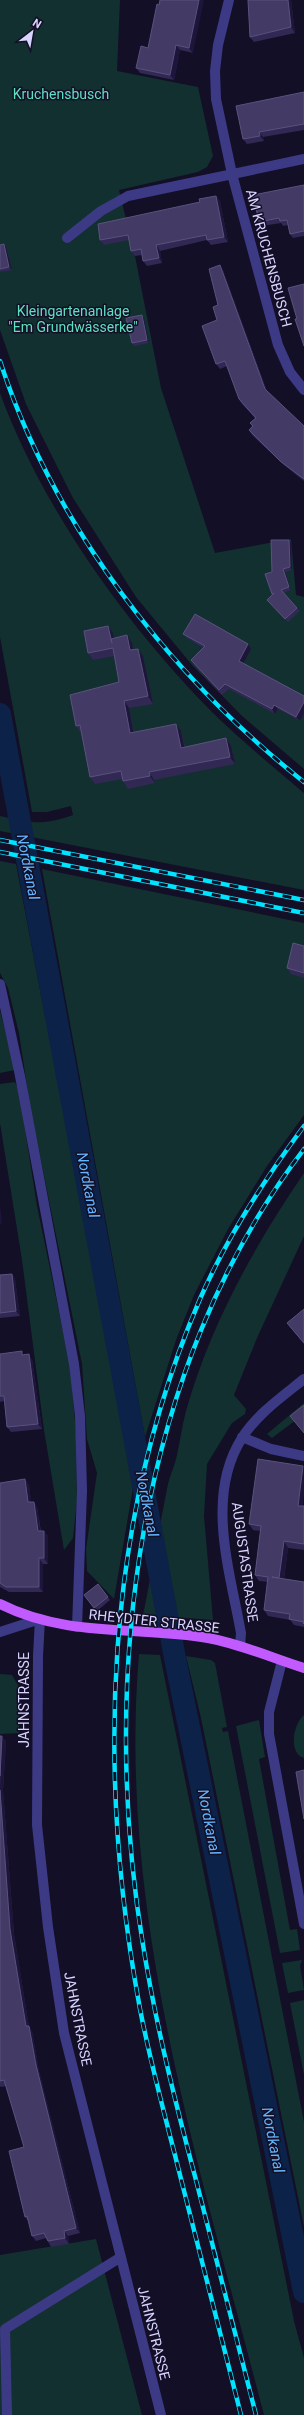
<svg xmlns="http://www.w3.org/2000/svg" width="304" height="2415" font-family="Roboto,sans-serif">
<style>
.green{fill:#12302f}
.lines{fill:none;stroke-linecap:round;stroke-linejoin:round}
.canal{stroke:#0c2248;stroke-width:22}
.minor{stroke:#3d3a85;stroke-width:10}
.major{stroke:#c25bff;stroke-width:10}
.rail-casing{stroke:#00e5ff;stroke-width:4.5}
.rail{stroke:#130f26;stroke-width:3;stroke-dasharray:9;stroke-linecap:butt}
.wall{fill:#312854}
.shaded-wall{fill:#1d163a}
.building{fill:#433a66;stroke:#5a527e}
.labels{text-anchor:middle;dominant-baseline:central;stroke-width:3;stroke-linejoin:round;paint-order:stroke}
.park-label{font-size:14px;fill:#5fe0c0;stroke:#130f26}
.street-label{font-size:14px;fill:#d9d4ff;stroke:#130f26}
.water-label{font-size:15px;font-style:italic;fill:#62b6ff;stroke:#130f26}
</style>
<rect width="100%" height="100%" fill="#130f26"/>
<path class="green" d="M0,0H120L117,71L198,87L213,156L207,167L198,172L119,190L135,256L161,388L215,553L291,539L296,595L304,597V769L242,716L192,665L136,597L73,498L26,404L0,330Z
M0,393C42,508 127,626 213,713C242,741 273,767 304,793V890L0,831V816C31,823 43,826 73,815L71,806L47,812H32L0,637Z
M0,861L16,864L134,1482L114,1599L87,1571L86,1549L97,1473L87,1439L82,1364L30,1106L19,1033L8,988L0,973Z
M42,869L304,923V1115L267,1166L228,1229L194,1295L176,1340L145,1437Z
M0,1011L15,1070L0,1073Z
M15,1082L19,1091L37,1206L70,1365L76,1433L77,1501L73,1538L64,1550L44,1430L22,1260L0,1123V1084Z
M304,1173V1236L257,1338L234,1395L246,1409L245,1414L232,1423L207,1464L204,1516L213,1620L143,1615C152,1572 159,1528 168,1484C170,1475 175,1465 177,1455C180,1441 182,1426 186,1411C210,1326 254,1246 304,1173Z
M304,1403V1414L272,1438L267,1434Z
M139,1654L160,1655L294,2321L304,2358V2415H264C200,2167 117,1914 139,1654Z
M186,1656L211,1660L215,1663L227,1727L222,1728L223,1732L228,1731L304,2122V2227L201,1718Z
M0,1674L12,1675L19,1687V1733L0,1734Z
M304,1715V1758C288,1753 293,1724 304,1715Z
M259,1720L265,1757L259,1759L290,1930L297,1929L300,1950L280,1953L236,1726Z
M302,1960L300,1966L304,1990L288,1993L282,1963Z
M304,2000V2075L290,2003Z
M96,2239L142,2415H0V2255Z"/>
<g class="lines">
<path class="canal" d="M0,714L175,1658L304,2292"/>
<path class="minor" d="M229,0L218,45L215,71L216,99L232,174L278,345L290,372L304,390
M67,238L101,211L128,196L304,159
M0,984L20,1076L74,1364L80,1416L82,1491L77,1627
M242,1437L271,1449L304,1456
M0,1632L40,1619L38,1656L37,1825L48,1927L64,2033L161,2415
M240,1646L241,1633C230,1571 205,1496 242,1438C257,1414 283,1396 304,1379
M282,1661L269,1712V1734L304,1924
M7,2415L5,2329L121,2257"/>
<path class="major" d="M0,1604C67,1638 138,1626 208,1638C241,1644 272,1658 304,1668"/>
<defs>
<path id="rail" d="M0,361C53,525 170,676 304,782
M0,840L304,900
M0,852L304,913
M241,2415C221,2337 201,2258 181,2179C167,2123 151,2066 140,2009C96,1772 104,1522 200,1299C227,1237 264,1180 304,1126
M256,2415C236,2338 216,2261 197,2184C176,2105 156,2026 143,1945C99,1679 136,1368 304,1149"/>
</defs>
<use href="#rail" class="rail-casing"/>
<use href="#rail" class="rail"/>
</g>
<path class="wall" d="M160,0L193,53L180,50L174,80L140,73L136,68L148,48Z
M248,0H291L295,33L254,42L250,37Z
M304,92V130L263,137L264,141L247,144L243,139Z
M304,185V236L293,238L290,234L288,225L283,226L281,223L262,226L259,222Z
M216,196L220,201L228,242L211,245L207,240L160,251L162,263L147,266L143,261L142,255L135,256L131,251L129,240L104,245L100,240Z
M0,245L6,247L12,270L0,272Z
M223,270L267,391L304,426V481L284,465L252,435L249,430L252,426L250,423L255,418L242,404L239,399L227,366L220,369L216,364L217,320L218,305Z
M144,318L149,343L134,346L132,343Z
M289,540L291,543L292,570L285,572L291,590L284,593L300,611L288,622L267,600L272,595V572Z
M113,633L114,638L132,643L133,650L143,656L153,704L129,708L134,733L181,731L185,747L226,738L231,746L235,764L154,780L155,783L128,789L123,781V779L95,784L90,777L81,733L76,726L119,682L114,656L93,660L88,653Z
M183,634L251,649L243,663L304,696L300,721L278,709L275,714L229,689L222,695L194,665L191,660L203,648L187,638Z
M304,946V978L291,974L287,968Z
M12,1274L15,1279L20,1316L0,1318V1275Z
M304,1309V1344L287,1323Z
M0,1354L24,1355L32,1359L42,1429L11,1432L7,1427L4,1401L0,1402Z
M25,1479L29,1485L31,1502H34L37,1507L41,1531L48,1536V1564H43V1592H9L0,1587V1483Z
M303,1506H304V1550L288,1548L284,1579L304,1582V1627L294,1625L290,1620L268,1616L264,1610L268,1582L259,1581L255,1575L261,1531L253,1530L249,1524Z
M98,1584L110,1600L97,1611L84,1595Z
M0,1736L6,1741L3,1790L14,1934L29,2027L32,2031L39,2071L80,2233L68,2236L69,2244L51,2247L46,2238L36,2241L32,2236L29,2222L25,2217L24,2147L6,2086L1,2087L0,2086Z"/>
<path class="shaded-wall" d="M199,0H204L193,53L189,48Z
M288,0H291L295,33L291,27Z
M176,45L180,50L174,80L170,75Z
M259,132L263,137L264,141L260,136Z
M216,196L220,201L228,242L224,237Z
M4,244L6,247L12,270L9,267Z
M156,245L160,251L162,263L159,258Z
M220,265L223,270L268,394L265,389Z
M142,315L144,318L149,343L147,340Z
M289,540L291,543L292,570L290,567Z
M283,569L285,572L291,590L289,587Z
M108,626L113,633L117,651L112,643Z
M127,635L132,643L135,658L130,650Z
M248,644L251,649L242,666L239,661Z
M138,649L143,656L153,704L148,696Z
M124,701L129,708L135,741L130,733Z
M304,702V713L300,721L296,717Z
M274,705L278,709L275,714L272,709Z
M176,724L181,731L186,755L181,748Z
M226,738L231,746L235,764L230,757Z
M149,772L154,780L155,783L150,776Z
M0,1203L2,1226L0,1223Z
M12,1274L15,1279L20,1316L16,1311Z
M29,1354L32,1359L42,1429L38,1424Z
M303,1466L304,1468V1496L302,1512L298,1506Z
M25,1479L29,1485L32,1508L28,1502Z
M34,1502L37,1507L41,1537L38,1531Z
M44,1531L48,1536V1564L44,1558Z
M284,1541L288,1548L283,1584L279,1578Z
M39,1558L43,1564V1592L39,1587Z
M2,1736L6,1741L3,1790L14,1934L29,2027L32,2031L39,2071L80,2233L76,2228L26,2026L10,1929L0,1790Z
M64,2231L68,2236L69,2244L65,2238Z"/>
<path class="building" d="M160,0H199L189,48L176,45L170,75L136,68L141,46L148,48L157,4L159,5Z
M248,0H288L291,27L250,37Z
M304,92V124L259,132L260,136L243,139L236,106Z
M304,185V231L290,234L287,220L280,221L279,218L259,222L253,195Z
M216,196L224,237L207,240L206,235L156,245L159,258L143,261L141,249L131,251L128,235L100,240L98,224L200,202L199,199Z
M4,244L9,267L0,269V245Z
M220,265L265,389L304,426V479L280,461L249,430L253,426L250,423L256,418L239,399L225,361L216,364L202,326L217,320L213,307L218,305L209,269Z
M304,284V346L295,319H297L288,288Z
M142,315L147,340L132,343L126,318Z
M271,540H289L290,567L283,569L289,587L281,590L297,608L285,619L267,600L274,593L272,594L265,574L272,572Z
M195,614L248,644L239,661L304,696V702L296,717L274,705L272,709L225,684L219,690L191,660L205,646L183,634Z
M108,626L112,643L111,639L127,635L130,650L138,649L148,696L124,701L130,733L176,724L181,748L226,738L230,757L149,772L150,776L123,781L121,771L90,777L80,725L76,726L70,695L119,682L113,648L88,653L84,631Z
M293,943L304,946V973L287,968Z
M12,1274L16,1311L0,1313V1275Z
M304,1309V1343L287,1323Z
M22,1351V1355L29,1354L38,1424L7,1427L4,1396H0V1354Z
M304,1405V1433L290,1416Z
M258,1459L303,1466L298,1506H304V1544L284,1541L279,1578L272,1577L304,1582V1624L303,1623L304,1622L289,1619L290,1614L264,1610L268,1577L255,1575L261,1526L249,1524Z
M25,1479L28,1502H34L38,1531H44V1558H39V1587H6L0,1583V1483Z
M98,1584L108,1597L94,1608L84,1595Z
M0,1736H2L0,1776Z
M304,1770V1819L296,1772Z
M0,1790L10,1929L26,2026H29L36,2065L76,2228L64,2231L65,2238L48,2241L44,2233L32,2236L27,2216L25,2217L9,2151L24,2147L4,2080L0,2081Z"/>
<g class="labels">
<g class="park-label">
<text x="61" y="94">Kruchensbusch</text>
<text x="73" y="311">Kleingartenanlage<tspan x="73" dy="16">"Em Grundwässerke"</tspan></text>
</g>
<g class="street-label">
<text transform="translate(269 258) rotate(75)">AM KRUCHENSBUSCH</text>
<text transform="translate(245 1562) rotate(82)">AUGUSTASTRASSE</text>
<text transform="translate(154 1621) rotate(6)">RHEYDTER STRASSE</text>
<text transform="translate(24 1700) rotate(-90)">JAHNSTRASSE</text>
<text transform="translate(78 2019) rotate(79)">JAHNSTRASSE</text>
<text transform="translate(154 2333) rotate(76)">JAHNSTRASSE</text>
</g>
<g class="water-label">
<text transform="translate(28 867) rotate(79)">Nordkanal</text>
<text transform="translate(88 1185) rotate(79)">Nordkanal</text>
<text transform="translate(147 1504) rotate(79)">Nordkanal</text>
<text transform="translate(209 1822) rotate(79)">Nordkanal</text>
<text transform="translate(273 2140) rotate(79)">Nordkanal</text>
</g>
</g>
<g transform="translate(32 32) rotate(31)" stroke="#130f26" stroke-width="3" paint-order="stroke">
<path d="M0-3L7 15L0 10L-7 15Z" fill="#d9d4ff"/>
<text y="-6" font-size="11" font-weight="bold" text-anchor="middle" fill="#d9d4ff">N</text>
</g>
</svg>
